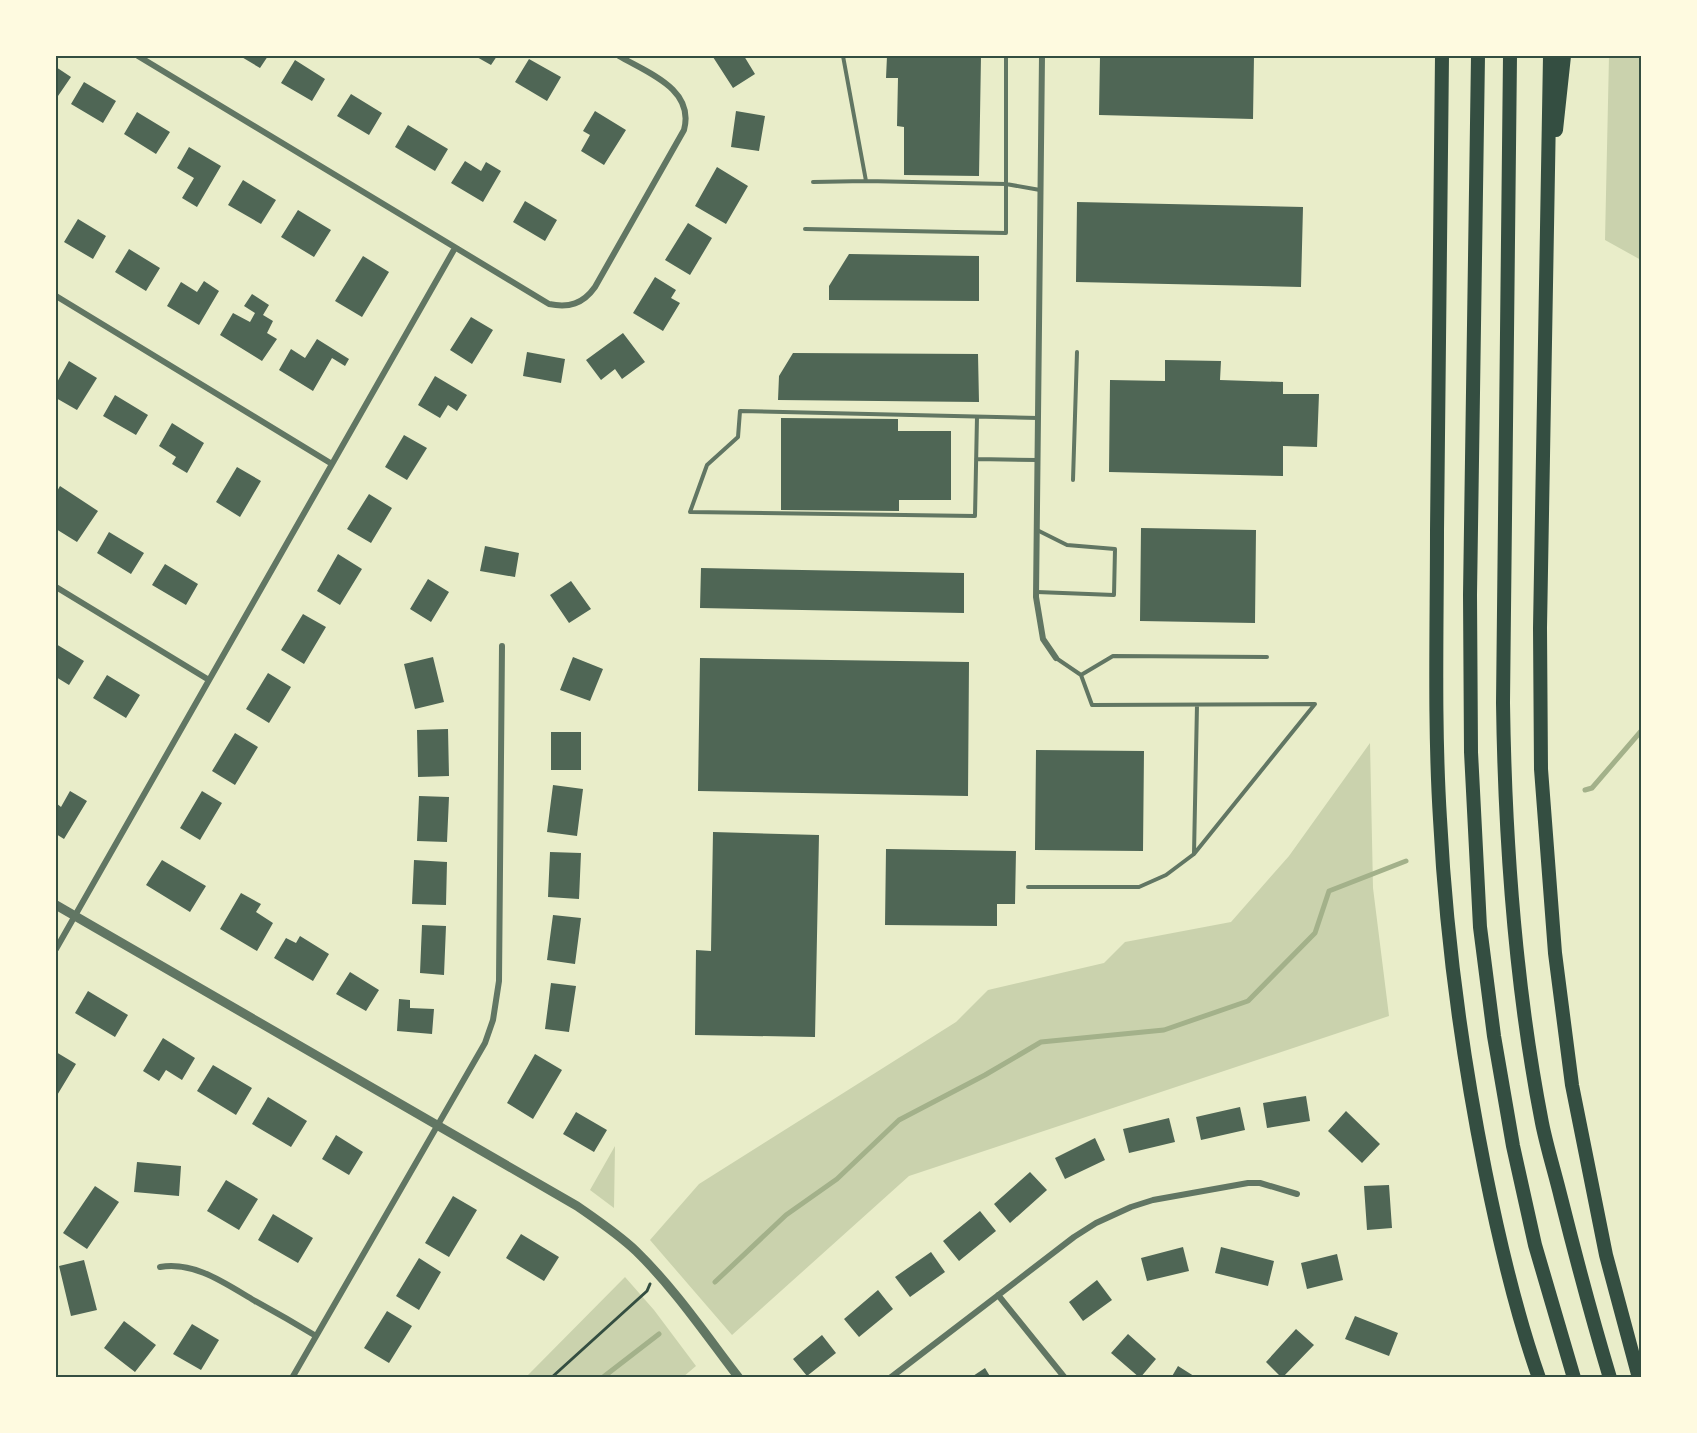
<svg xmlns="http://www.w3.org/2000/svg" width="1697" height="1433" font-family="'Archivo Narrow',sans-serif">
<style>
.green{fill:#cad2ad}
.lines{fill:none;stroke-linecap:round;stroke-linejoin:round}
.stream{stroke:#a3b18a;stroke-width:5}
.building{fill:#4f6655}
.path{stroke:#344e41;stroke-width:3}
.service{stroke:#617663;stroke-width:4}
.minor{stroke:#617663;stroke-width:6}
.tertiary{stroke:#617663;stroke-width:9}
.motorway{stroke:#344e41;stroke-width:14}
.neatline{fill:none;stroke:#344e41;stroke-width:2}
</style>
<rect width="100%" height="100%" fill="#e9edc9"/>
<path class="green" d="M1609,56H1641V260L1605,240Z
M1370,743L1373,888L1389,1016L909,1176L732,1335L650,1240L699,1184L956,1022L988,990L1104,963L1125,942L1231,922L1289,856Z
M615,1146L614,1208L590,1190Z
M625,1277L654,1310L696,1366L683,1377L515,1378L528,1375Z"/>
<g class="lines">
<path class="stream" d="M1585,790L1592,788L1642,730
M715,1282L786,1215L837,1179L899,1120L985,1075L1041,1042L1164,1030L1248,1001L1315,933L1329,891L1406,861
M602,1378L659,1334"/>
</g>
<path class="building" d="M240,56H268L260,68Z
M475,56H497L491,65Z
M715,56H744L755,74L733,88L713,57Z
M887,56H981L979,176L904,175V127L897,126L898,78H886Z
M1100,56H1254L1253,119L1099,115Z
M529,59L561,77L547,101L515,82Z
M295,60L325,79L312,101L281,83Z
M56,67L71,77L58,96L56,95Z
M84,82L116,101L103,123L71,104Z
M351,94L382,113L369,135L337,116Z
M595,111L626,130L604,165L581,151L590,135L583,131Z
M736,111L765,116L759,151L731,147Z
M137,112L170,132L156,154L124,134Z
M408,125L448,149L435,171L395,147Z
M189,147L221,166L197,207L182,198L194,178L177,168Z
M465,161L481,171L486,162L501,171L483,202L451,183Z
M717,167L748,186L726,224L695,206Z
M243,180L276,200L261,224L228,205Z
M525,201L557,220L545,241L513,222Z
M1077,202L1303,207L1301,287L1076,282Z
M298,210L331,230L314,257L281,237Z
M78,219L106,236L93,259L64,242Z
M688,223L712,238L690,275L665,260Z
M129,249L160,268L146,291L115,272Z
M849,254L979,256V301L829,300V286Z
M363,256L389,272L362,317L335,301Z
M655,277L676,290L671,298L680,303L663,331L633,313Z
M204,281L219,291L199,325L167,306L181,282L197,292Z
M252,294L269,305L263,315L273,321L267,333L277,339L262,361L220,335L233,313L250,322L255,313L244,306Z
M471,317L493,330L472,364L450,350Z
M623,333L645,362L622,379L615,369L601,380L586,360Z
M317,339L349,359L345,366L332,358L313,391L279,370L291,349L305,358Z
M527,352L565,359L561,383L523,376Z
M793,353L978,354L979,402L778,400L779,376Z
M1165,360L1221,361L1220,380L1283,382V394H1319L1317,447L1283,446V476L1109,472L1110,380L1165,381Z
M69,361L97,378L77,410L56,398V384Z
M435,376L467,395L457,411L448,405L440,418L418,405Z
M115,395L148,415L136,435L103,416Z
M781,418L898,419V431H951V500H899V511L781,510Z
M172,423L204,443L187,473L172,464L176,457L159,446Z
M404,435L427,448L407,480L385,467Z
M237,467L261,481L240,517L216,502Z
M60,486L98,511L77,542L56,529V493Z
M369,494L392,508L371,543L347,529Z
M1141,528L1256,530L1255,623L1140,621Z
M109,532L144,553L131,574L97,553Z
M485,546L519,553L515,577L480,571Z
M338,554L362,569L340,605L317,591Z
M165,564L198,584L186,605L152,585Z
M701,568L964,573V613L700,608Z
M428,579L449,592L431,622L410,609Z
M571,581L591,609L569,623L550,595Z
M303,614L326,627L304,664L281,650Z
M56,644L84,661L69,685L56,677Z
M433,657L444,702L415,709L404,664Z
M573,657L603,669L590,701L560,690Z
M700,658L969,662L968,796L698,791Z
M268,673L291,687L269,723L246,709Z
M107,675L140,695L126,718L93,698Z
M448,729L449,776L418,777L417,730Z
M551,732H581V770H551Z
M235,733L258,747L235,785L212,771Z
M1036,750L1144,751L1143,851L1035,850Z
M553,785L583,789L577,836L547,832Z
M70,791L87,801L64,839L56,834V803L61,807Z
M202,791L222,803L200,840L180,828Z
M419,796L449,797L447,842L417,841Z
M713,832L819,835L815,1037L695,1035L696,950L711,951Z
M886,849L1016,851L1015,904H997V926L885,925Z
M550,852L581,853L579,899L548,897Z
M162,860L206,886L190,912L146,885Z
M414,860L447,862L446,905L412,904Z
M241,893L261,904L256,912L273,923L257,951L220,929Z
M553,915L581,918L575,964L547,960Z
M422,925L446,926L444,975L420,973Z
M300,936L329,954L313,981L274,958L286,938L296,943Z
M350,972L379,990L366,1011L336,994Z
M551,983L576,986L569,1032L545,1029Z
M88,991L128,1015L115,1037L75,1013Z
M399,999L410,1000V1008L434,1009L432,1034L397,1031Z
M163,1038L195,1058L182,1080L166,1070L159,1081L143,1071Z
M56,1052L76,1064L56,1097Z
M535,1054L562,1070L533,1119L507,1103Z
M213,1065L252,1088L236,1115L197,1091Z
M1306,1096L1310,1121L1267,1128L1263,1103Z
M268,1097L307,1121L291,1147L252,1124Z
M1240,1107L1245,1130L1201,1140L1196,1117Z
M1346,1111L1380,1144L1362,1163L1328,1131Z
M576,1112L607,1130L594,1152L563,1134Z
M1169,1118L1175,1142L1129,1153L1123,1129Z
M336,1135L363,1152L349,1175L322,1159Z
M1095,1138L1105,1160L1065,1179L1055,1158Z
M137,1162L181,1166L179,1196L134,1192Z
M1030,1172L1047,1190L1010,1223L994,1204Z
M226,1180L258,1199L239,1230L207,1211Z
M1389,1185L1392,1228L1367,1230L1364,1186Z
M95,1186L119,1202L87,1249L63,1233Z
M453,1196L477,1210L449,1257L425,1243Z
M980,1211L996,1231L959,1261L943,1241Z
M273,1214L313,1238L298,1263L258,1240Z
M521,1234L559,1257L544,1281L506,1258Z
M1183,1247L1189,1271L1147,1281L1141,1258Z
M1221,1247L1274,1261L1268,1286L1215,1273Z
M931,1252L945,1272L910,1297L895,1277Z
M1337,1254L1343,1280L1307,1289L1301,1263Z
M419,1258L441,1272L419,1310L396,1296Z
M84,1260L97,1310L71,1316L59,1266Z
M1097,1280L1112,1300L1083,1321L1069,1302Z
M878,1290L893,1309L859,1337L844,1319Z
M387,1311L412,1326L389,1363L364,1348Z
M1355,1316L1398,1333L1389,1356L1345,1339Z
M124,1321L156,1345L135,1372L104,1348Z
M192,1324L219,1340L201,1370L173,1354Z
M1296,1329L1314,1345L1282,1378L1266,1362Z
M1128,1334L1156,1359L1140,1378L1111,1353Z
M822,1335L836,1353L807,1376L793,1359Z
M1178,1366L1197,1378H1171Z
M985,1368L991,1378H970Z"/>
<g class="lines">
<path class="path" d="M551,1378L647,1291L650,1284"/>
<path class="service" d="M843,56L866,181L1006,184L1040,190
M813,182L866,181
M805,229L1006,233V56
M977,417L975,516L690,512L707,465L738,437L740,411L1038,418
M976,459L1037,460
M1073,480L1077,352
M1037,592L1114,595L1115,549L1067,545L1037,530
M1056,658L1081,675L1113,656L1267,657
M1081,675L1092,705L1315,704L1194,854L1197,705
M1028,887H1139L1166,875L1194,854"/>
<path class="minor" d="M138,56L549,304C569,308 583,304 595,287L684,130C695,89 648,73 619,56
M1042,56L1036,597L1043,639L1056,658
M56,296L332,464
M56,587L209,680
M56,949L455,248
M160,1267C195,1261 226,1284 255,1301C275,1312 296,1324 316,1336
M998,1295L1065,1378
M292,1378L485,1043L493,1020L499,981L502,646
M890,1378L1074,1237L1096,1223L1131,1207L1153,1200L1248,1183H1260L1297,1194"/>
<path class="tertiary" d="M56,905L577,1206C597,1220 618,1234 636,1251C675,1289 706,1335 739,1378"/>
<path class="motorway" d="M1442,56C1440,214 1438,372 1437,531C1437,627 1434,723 1440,819C1446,936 1462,1055 1485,1170C1499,1240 1515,1310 1539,1378
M1478,56L1470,595L1471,752L1480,927L1494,1036L1513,1146L1535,1245L1574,1378
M1510,56L1503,703C1505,844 1515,985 1542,1123C1547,1148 1555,1173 1561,1198C1576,1258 1592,1318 1610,1378
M1550,56L1540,628L1541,769L1555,953L1572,1085L1606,1255L1639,1378
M1556,130L1564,56"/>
</g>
<rect width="1697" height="1433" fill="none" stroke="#fefae0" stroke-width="114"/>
<rect x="57" y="57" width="1583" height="1319" class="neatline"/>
</svg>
